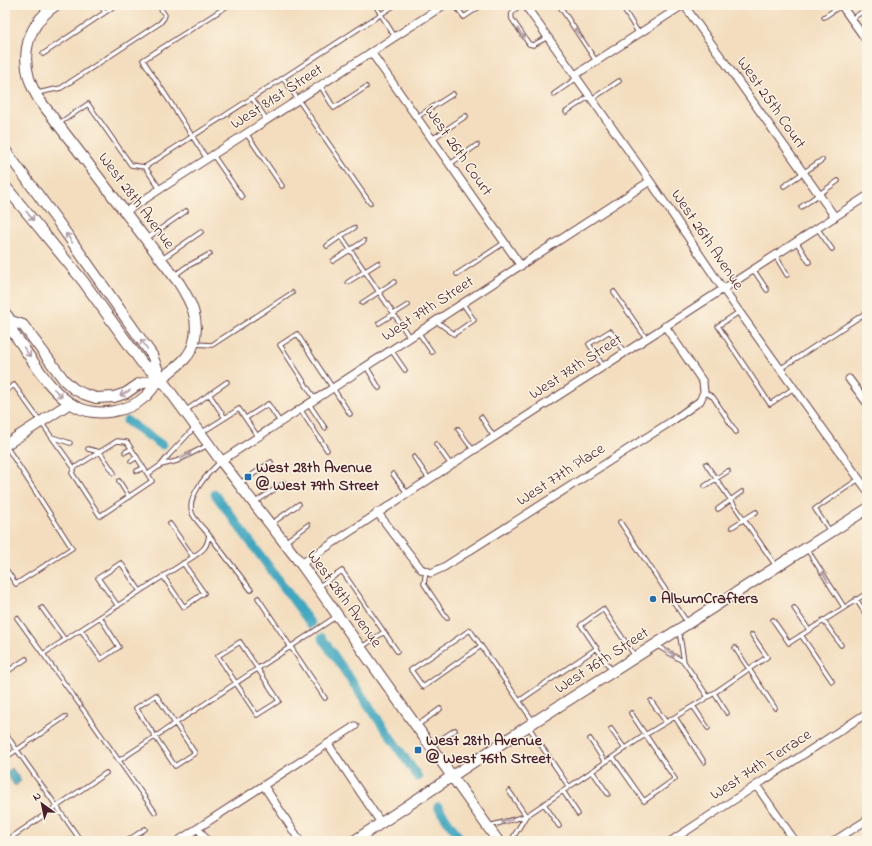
<svg xmlns="http://www.w3.org/2000/svg" width="872" height="846" font-family="'Indie Flower',sans-serif">
<style>
.water{fill:#40a7c0;stroke:#456376}
.lines{fill:none;stroke-linecap:round;stroke-linejoin:round}
.canal{stroke:#40a7c0;stroke-width:9}
.lane-casing{stroke:#633c41;stroke-width:5.5}
.street-casing{stroke:#633c41;stroke-width:9}
.secondary-casing{stroke:#633c41;stroke-width:12}
.lane{stroke:#fff;stroke-width:3.5}
.street{stroke:#fff;stroke-width:7}
.secondary{stroke:#fff;stroke-width:10}
.oneway{stroke:#ae9aa0}
.poi-dot{fill:#1f6fb2;stroke:#fcf5e5;stroke-width:1.5}
.labels{text-anchor:middle;dominant-baseline:central;stroke-width:3;stroke-linejoin:round;paint-order:stroke}
.street-label{font-size:16px;fill:#4a1f2b;stroke:#fcf5e5}
.poi-label{font-size:16px;font-weight:bold;fill:#4a1f2b;stroke:#fcf5e5;text-anchor:start}
</style>
<rect width="100%" height="100%" fill="#fcf5e5"/>
<filter id="ink" filterUnits="userSpaceOnUse"><feTurbulence type="fractalNoise" baseFrequency=".025" numOctaves="2"/><feDisplacementMap in="SourceGraphic" scale="8" xChannelSelector="R" yChannelSelector="G"/><feConvolveMatrix kernelMatrix="1 2 1 2 8 2 1 2 1" color-interpolation-filters="sRGB"/></filter>
<filter id="wash" filterUnits="userSpaceOnUse"><feTurbulence type="fractalNoise" baseFrequency=".012" numOctaves="4" result="noise"/><feDisplacementMap in="SourceGraphic" scale="16" xChannelSelector="R" yChannelSelector="G"/><feGaussianBlur stdDeviation="0.9" result="paint"/><feColorMatrix in="noise" values="0 0 0 0 0 0 0 0 0 0 0 0 0 0 0 0 0 1.4 0 .05"/><feComposite in="paint" operator="in"/></filter>
<g filter="url(#wash)">
<rect width="100%" height="100%" fill="#f3ddbe"/>
<path class="water" d="M12,768L21,781L15,786L6,773Z"/>
<g class="lines">
<path class="canal" d="M127,421L162,445
M215,494L311,624
M322,638L418,777
M438,807L462,841"/>
</g>
</g>
<g filter="url(#ink)">
<g class="lines">
<defs>
<path id="lane" d="M100,5L105,12
M375,5L395,37
M455,5L464,17L482,5
M521,5C515,9 510,12 512,19L529,44L533,45L548,37
M559,5L596,61
M621,5L639,34
M671,5L675,10
M824,17L842,5
M851,19L867,9
M43,54L116,5
M283,78L395,5
M320,85L334,108L366,87
M37,93L61,88L160,23L164,18L165,15L158,5
M554,94L577,78
M252,98L267,120
M592,99L619,81
M566,112L590,96
M417,117L453,94
M58,124L88,104L131,165L145,167L160,189
M246,133L282,186
M432,139L466,116
M213,155L242,197
M207,159L143,60L229,5
M450,164L477,145
M145,167L283,78L370,203
M784,186L822,160
M801,207L838,181
M817,228L832,249
M341,236L354,228
M146,239L186,211
M796,241L809,262
M327,246L341,236L410,338
M775,255L787,275
M162,259L201,232
M333,261L364,241
M753,269L767,290
M457,274L504,243
M175,275L186,267L210,254
M348,282L378,263
M614,292L646,338
M362,303L394,282
M739,312L718,326L770,404L794,388
M436,321L454,334L474,320L463,304
M379,323L408,305
M418,332L432,352
M195,344L212,345L292,293
M391,350L405,370
M366,366L379,388
M603,366L589,344L610,331L624,352
M780,369L867,312
M5,391L14,385L74,468
M704,392L713,397L736,432
M209,394L225,418
M315,399L280,345L297,334L350,414
M309,404L325,428
M300,409L327,450
M185,411L227,382
M481,417L494,437
M246,418L268,404L280,422
M458,429L473,450
M201,433L239,409L258,437
M52,437L70,443
M117,441L127,442L152,481L100,516L72,473L74,468Z
M436,444L451,465
M88,449L100,452L114,473
M125,452L131,449
M414,457L429,479
M131,461L137,457
M706,464L776,566
M161,465L169,455L195,427
M137,471L143,468
M148,474L161,465L177,461L208,445
M393,474L407,493
M119,481L129,497
M239,484L271,462
M705,486L728,471
M254,503L284,483
M718,509L742,492
M620,522L687,622
M170,524L193,557
M271,524L299,504
M732,527L756,512
M830,531L815,509L859,479
M209,535L251,590
M285,542L308,525
M807,549L844,607
M5,568L16,584L72,548L6,446
M426,571L424,584L447,618
M163,576L184,607L204,593L183,563
M318,587L342,571L384,632L362,647
M258,598L325,698
M856,599L867,616
M118,606L98,578L121,563L140,591
M42,608L65,640
M794,608L809,630
M17,618L80,705
M773,620L789,643L867,593
M823,620L841,645
M81,630L101,659L119,647L100,617
M384,632L397,651
M752,635L767,657L749,669L775,708
M801,635L832,681
M240,642L279,701L257,715L218,656Z
M656,645L684,662
M481,646L423,687L411,670L470,630L533,721
M43,654L193,557C203,550 207,548 209,535C204,529 197,522 193,515C184,498 209,472 221,461
M612,671L581,625L603,609L635,656
M5,673L26,659
M714,693L749,669L735,648
M156,695L195,753L175,766L136,708Z
M708,697L714,693L727,713
M519,701L597,648
M651,701L666,722
M693,706L708,728
M82,708L155,812
M675,717L704,762
M418,725L440,709
M611,729L625,749
M5,733L81,841
M590,739L605,762
M432,745L455,730
M613,757L644,801L675,779L631,713
M5,758L65,717
M120,760L337,616
M592,771L608,794
M569,787L645,735L708,697L684,662L679,630
M509,791L526,816
M563,791L578,814
M544,804L559,826
M489,826L526,816L569,787L528,726
M6,841L106,773
M127,841L145,829
M511,841L526,816"/>
<path id="street" d="M525,5L650,181L723,289L867,490
M684,5L835,217
M841,5L867,41
M371,52L521,266
M575,75L683,5
M125,212L444,5
M849,379L867,403
M221,461L650,181
M377,512L421,569L431,573L444,567L672,421L700,401L704,392L703,382L665,326
M301,564L451,465L867,196
M328,744L381,823
M756,785L795,841
M264,786L300,841
M198,828L207,841
M178,841L355,726
M671,841L867,713
M834,841L867,820"/>
<path id="secondary" d="M5,150L56,219L152,355L161,379
M5,186L83,281L142,363L161,379L221,461L301,564L498,841
M5,313C7,315 9,318 10,320C12,324 12,329 13,332C16,338 22,344 25,350C39,370 53,394 75,406C96,418 129,412 146,396C152,390 156,383 162,378C175,367 190,359 194,342C200,319 191,302 179,283L38,98C18,65 23,27 56,5
M11,321L23,325L64,380L74,389L84,394L96,398L114,397L126,393L139,384L161,379
M5,445L70,403
M354,841L534,722L867,509"/>
</defs>
<use href="#lane" class="lane-casing"/>
<use href="#street" class="street-casing"/>
<use href="#secondary" class="secondary-casing"/>
<use href="#lane" class="lane"/>
<use href="#street" class="street"/>
<use href="#secondary" class="secondary"/>
</g>
<defs><path id="oneway-shaft" d="M-6 0H5M1.5-3L5.5 0L1.5 3" fill="none" stroke-width="1.6" stroke-linecap="round" stroke-linejoin="round"/></defs>
<g class="oneway">
<use href="#oneway-shaft" transform="translate(521 33) rotate(55)"/>
<use href="#oneway-shaft" transform="translate(578 33) rotate(-124)"/>
<use href="#oneway-shaft" transform="translate(30 216) rotate(51)"/>
<use href="#oneway-shaft" transform="translate(69 238) rotate(-125)"/>
<use href="#oneway-shaft" transform="translate(144 344) rotate(-125)"/>
<use href="#oneway-shaft" transform="translate(27 352) rotate(55)"/>
<use href="#oneway-shaft" transform="translate(58 393) rotate(45)"/>
<use href="#oneway-shaft" transform="translate(125 393) rotate(152)"/>
<use href="#oneway-shaft" transform="translate(186 456) rotate(-30)"/>
<use href="#oneway-shaft" transform="translate(825 577) rotate(-122)"/>
<use href="#oneway-shaft" transform="translate(670 653) rotate(31)"/>
<use href="#oneway-shaft" transform="translate(507 821) rotate(165)"/>
</g>
</g>
<g class="poi-dot">
<rect x="244" y="473" width="8" height="8" rx="2"/>
<circle cx="653" cy="599" r="4"/>
<rect x="414" y="746" width="8" height="8" rx="2"/>
</g>
<g class="labels">
<g class="street-label">
<text transform="translate(277 97) rotate(-33)">West 81st Street</text>
<text transform="translate(771 103) rotate(55)">West 25th Court</text>
<text transform="translate(458 151) rotate(55)">West 26th Court</text>
<text transform="translate(136 201) rotate(53)">West 28th Avenue</text>
<text transform="translate(707 240) rotate(56)">West 26th Avenue</text>
<text transform="translate(428 309) rotate(-33)">West 79th Street</text>
<text transform="translate(576 367) rotate(-33)">West 78th Street</text>
<text transform="translate(561 475) rotate(-33)">West 77th Place</text>
<text transform="translate(344 599) rotate(54)">West 28th Avenue</text>
<text transform="translate(602 661) rotate(-33)">West 76th Street</text>
<text transform="translate(761 765) rotate(-33)">West 74th Terrace</text>
</g>
<g class="poi-label">
<text x="256" y="468">West 28th Avenue<tspan x="256" dy="18">@ West 79th Street</tspan></text>
<text x="661" y="599">AlbumCrafters</text>
<text x="426" y="741">West 28th Avenue<tspan x="426" dy="18">@ West 76th Street</tspan></text>
</g>
</g>
<rect width="872" height="846" fill="none" stroke="#fcf5e5" stroke-width="20"/>
<g transform="translate(42 804) rotate(327)" stroke="#fcf5e5" stroke-width="3" paint-order="stroke">
<path d="M0-3L7 15L0 10L-7 15Z" fill="#4a1f2b"/>
<text y="-6" font-size="11" font-weight="bold" text-anchor="middle" fill="#4a1f2b">N</text>
</g>
</svg>
